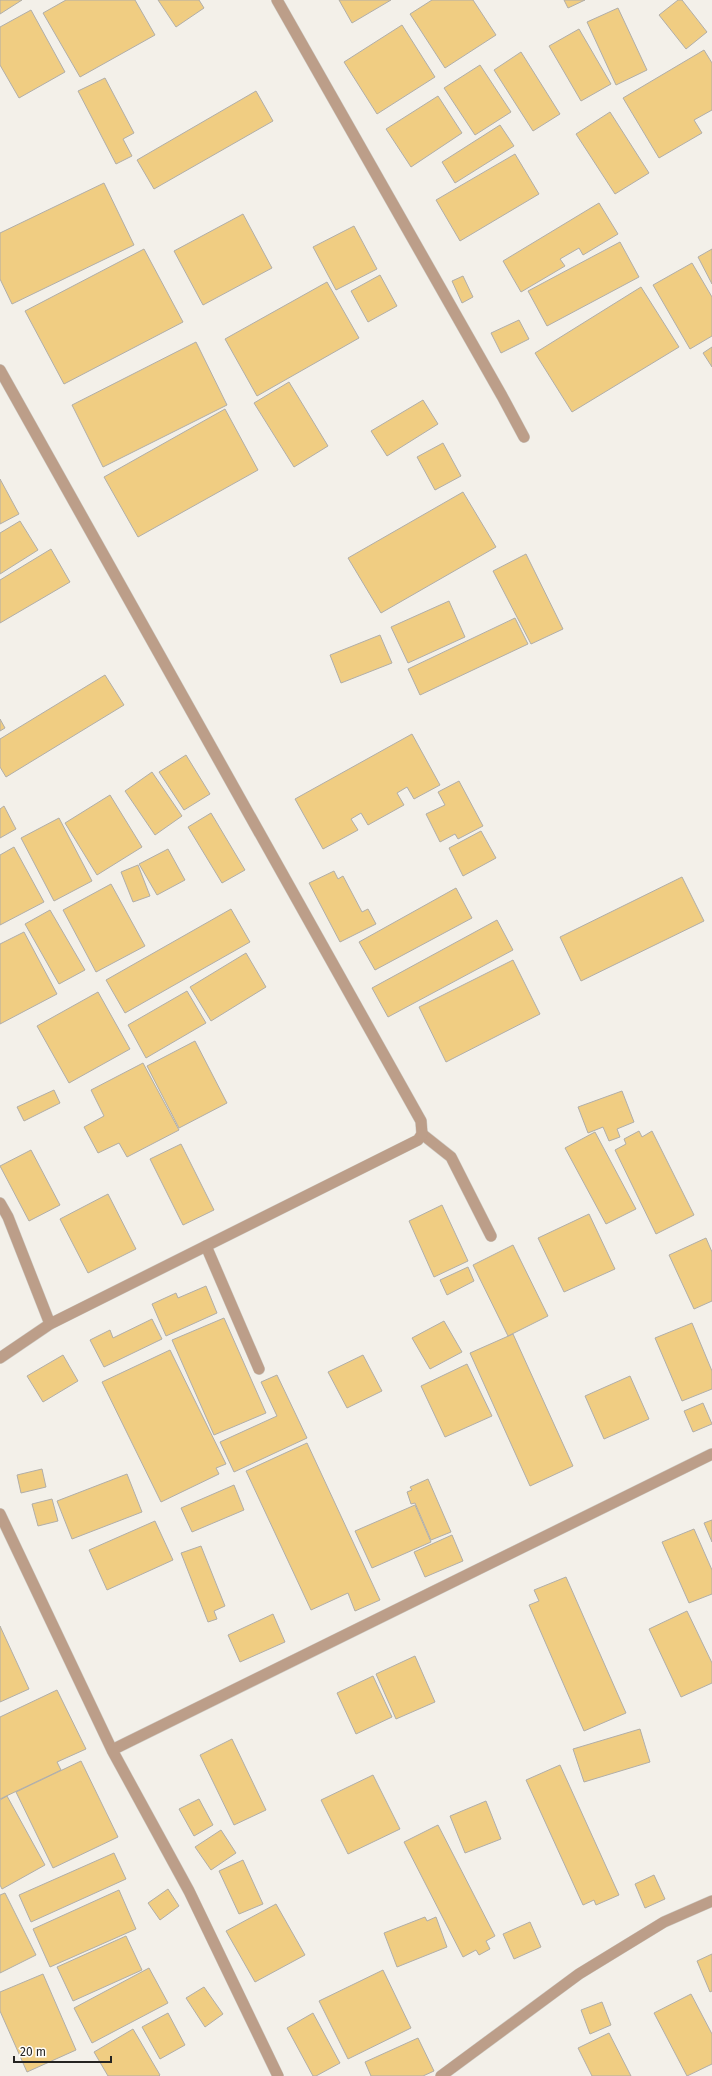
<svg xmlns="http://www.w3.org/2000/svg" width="712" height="2076" font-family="'Fira Sans',sans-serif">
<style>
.building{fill:#f0cd82;stroke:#b1aea8}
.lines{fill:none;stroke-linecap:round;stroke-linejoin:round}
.service-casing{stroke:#cecbc5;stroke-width:12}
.minor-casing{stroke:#cecbc5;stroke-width:12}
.service{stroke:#bc9e89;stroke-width:11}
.minor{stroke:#bc9e89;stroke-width:11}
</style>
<rect width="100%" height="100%" fill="#f3f0e9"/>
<path class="building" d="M0,0H22L0,14Z
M66,0H135L155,35L80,77L43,13Z
M158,0H199L204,8L176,27Z
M339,0H391L352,23Z
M432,0H473L496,35L445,68L410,14Z
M564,0H585L568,8Z
M678,0H682L707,32L686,49L659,15Z
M618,8L647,70L616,85L587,22Z
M31,10L65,72L19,98L0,65V27Z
M402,25L435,77L377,114L344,62Z
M579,29L611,84L581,101L549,46Z
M704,50L712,63V110L694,120L702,133L659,158L623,98Z
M521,52L560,114L533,131L494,70Z
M480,65L511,112L475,135L444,88Z
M105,78L134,133L123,139L132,156L116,164L78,91Z
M256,91L273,121L154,189L137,160Z
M438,96L462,133L411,167L386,129Z
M610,112L649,173L615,194L576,134Z
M500,125L514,146L455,183L442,162Z
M515,154L539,194L460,241L436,200Z
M104,183L134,245L12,304L0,279V233Z
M599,203L618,234L583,255L579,248L560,259L565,266L521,292L503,261Z
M243,214L272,268L203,305L174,251Z
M354,226L377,269L336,290L313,247Z
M620,242L639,277L547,326L528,291Z
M144,249L183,322L64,384L25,311Z
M712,249V284L698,257Z
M692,263L712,297V336L690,349L653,285Z
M380,275L397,306L368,322L351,291Z
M463,276L473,297L462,303L452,281Z
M327,282L359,338L257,396L225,339Z
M641,287L679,347L572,412L535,353Z
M519,320L529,339L501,353L491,333Z
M196,342L227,405L103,467L72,405Z
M712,347V367L703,353Z
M289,382L328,446L294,467L254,403Z
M423,400L438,424L387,456L371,431Z
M225,409L258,470L138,537L104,477Z
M443,443L461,476L435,490L417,457Z
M0,479L19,514L0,524Z
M463,492L496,547L381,613L348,558Z
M20,521L38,550L0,574V533Z
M51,549L70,582L0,623V580Z
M526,554L563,629L531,644L493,571Z
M449,601L465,637L408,663L391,627Z
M515,618L528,644L420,695L408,669Z
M380,635L392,663L341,683L330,655Z
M105,675L124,705L6,777L0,767V739Z
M0,719L5,728L0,731Z
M412,734L440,785L414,799L407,787L397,793L404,805L368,825L361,813L351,819L358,830L323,849L295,799Z
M186,755L210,794L184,810L159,772Z
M152,772L182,816L155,835L125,791Z
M459,781L483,826L458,839L455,834L440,842L426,814L445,805L438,792Z
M110,795L142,847L97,875L65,823Z
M4,806L16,829L0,838V809Z
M211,813L245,870L222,883L188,827Z
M59,818L92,881L54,901L21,838Z
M481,831L496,858L463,876L449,848Z
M14,847L44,902L0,925V855Z
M168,849L185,880L157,895L139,864Z
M138,865L150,896L133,902L121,872Z
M334,871L338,879L343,876L362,912L368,909L376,924L340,942L309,883Z
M682,877L704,921L581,981L560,937Z
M111,884L145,946L96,972L63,910Z
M456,888L472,918L375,970L359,942Z
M231,909L250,942L125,1013L106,980Z
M50,910L85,970L59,984L25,924Z
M497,920L513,950L388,1017L372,988Z
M24,932L57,994L0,1024V944Z
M246,953L266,987L211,1021L190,987Z
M513,960L540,1014L446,1062L419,1007Z
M187,991L206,1023L146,1058L128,1025Z
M98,992L130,1049L69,1083L37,1026Z
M195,1041L227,1103L179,1128L147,1066Z
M143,1063L179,1130L127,1157L119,1143L98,1153L84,1127L104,1116L91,1090Z
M54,1090L60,1103L24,1121L17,1107Z
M622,1091L634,1122L617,1129L620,1137L609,1141L603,1127L588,1133L578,1107Z
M639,1131L642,1137L652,1131L694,1215L656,1234L615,1150L626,1144L624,1139Z
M595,1132L636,1209L606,1224L565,1148Z
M181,1144L214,1210L183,1225L150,1159Z
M31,1150L60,1205L29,1221L0,1166Z
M108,1194L136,1249L88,1273L60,1219Z
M442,1205L468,1261L434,1277L409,1221Z
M589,1214L615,1269L564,1292L538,1238Z
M706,1238L712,1252V1301L694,1309L669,1255Z
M513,1245L548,1316L508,1336L473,1265Z
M468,1267L474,1281L447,1295L440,1280Z
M206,1286L217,1313L166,1336L152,1304L176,1293L178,1298Z
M224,1318L266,1413L214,1435L172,1340Z
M152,1319L162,1339L104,1367L90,1340L110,1330L113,1338Z
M444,1321L462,1352L430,1369L412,1338Z
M692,1323L712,1371V1389L682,1401L655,1338Z
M513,1334L573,1466L530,1486L470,1353Z
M170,1350L226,1464L216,1468L219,1474L161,1502L102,1382Z
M63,1355L78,1381L43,1402L27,1376Z
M363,1355L382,1391L347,1408L328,1372Z
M467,1364L492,1416L445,1437L421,1386Z
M277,1375L307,1438L234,1472L220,1442L277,1416L261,1382Z
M630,1376L649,1419L604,1439L585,1396Z
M703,1403L712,1424L693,1432L684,1411Z
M307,1443L380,1600L355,1611L348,1593L311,1610L246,1471Z
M42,1469L46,1487L21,1493L17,1475Z
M127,1474L142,1512L72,1539L57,1501Z
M428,1479L451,1532L431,1540L415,1503L411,1504L407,1492L412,1490L410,1487Z
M234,1485L244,1510L192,1532L181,1508Z
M52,1499L58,1521L38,1526L32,1504Z
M415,1505L431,1542L372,1568L355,1531Z
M712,1520V1542L704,1523Z
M155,1521L173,1560L107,1590L89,1550Z
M694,1529L712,1570V1594L689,1603L662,1542Z
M452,1535L463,1561L425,1577L414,1552Z
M201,1546L225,1606L214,1611L217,1619L208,1622L181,1553Z
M566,1577L626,1713L584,1731L529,1605L539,1601L534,1590Z
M687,1611L712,1663V1683L681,1697L649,1629Z
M273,1614L285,1642L240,1662L228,1635Z
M0,1626L29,1689L0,1702Z
M415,1656L435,1702L396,1719L376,1674Z
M373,1676L392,1717L356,1734L337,1693Z
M57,1690L86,1749L57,1762L61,1770L0,1799V1717Z
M640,1729L650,1762L584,1782L573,1749Z
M232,1739L266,1810L234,1825L200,1755Z
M81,1761L118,1837L53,1868L16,1792Z
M560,1765L619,1895L596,1905L594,1900L583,1905L526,1780Z
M373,1775L400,1829L348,1854L321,1800Z
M7,1796L45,1865L2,1889L0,1885V1800Z
M199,1799L213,1825L194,1836L179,1809Z
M486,1801L501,1839L465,1853L450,1816Z
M438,1825L495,1936L486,1941L490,1949L479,1955L476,1950L463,1957L404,1842Z
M221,1830L236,1853L211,1870L195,1847Z
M114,1853L126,1879L31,1922L19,1895Z
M243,1860L263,1904L239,1914L219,1871Z
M654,1875L665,1899L645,1908L635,1884Z
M168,1889L179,1906L160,1920L148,1903Z
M119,1890L136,1929L50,1967L33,1929Z
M5,1893L36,1955L0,1973V1895Z
M276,1904L305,1955L255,1982L226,1931Z
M425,1917L427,1921L436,1917L447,1947L397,1967L384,1933Z
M530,1922L541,1947L514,1959L503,1934Z
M126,1936L142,1970L73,2001L57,1967Z
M712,1954V1991L710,1992L697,1961Z
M149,1968L168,2003L92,2043L74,2008Z
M383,1970L411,2028L348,2059L319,2001Z
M43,1974L76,2050L27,2072L0,2011V1992Z
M204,1987L223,2014L205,2027L186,1998Z
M691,1994L712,2034V2064L687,2076L654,2013Z
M602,2002L611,2025L590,2034L581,2010Z
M168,2013L185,2045L160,2059L142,2027Z
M313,2013L340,2063L316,2076H313L287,2028Z
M133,2029L160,2075L159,2076H108L94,2052Z
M609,2033L631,2076H592L578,2048Z
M418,2038L434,2071L423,2076H371L365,2062Z"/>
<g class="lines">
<defs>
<path id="service" d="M422,1134L451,1157L491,1236
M206,1246L259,1369"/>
<path id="minor" d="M277,0L502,396L524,437
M0,370L421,1121L422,1134L418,1140L50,1324L0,1358
M0,1203L8,1217L50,1324
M0,1514L112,1750L189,1891L278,2076
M112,1750L712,1454
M441,2076L579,1974L664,1922L712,1901"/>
</defs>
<use href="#service" class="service-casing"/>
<use href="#minor" class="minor-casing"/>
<use href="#service" class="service"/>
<use href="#minor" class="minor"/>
</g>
<path d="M14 2056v6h97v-6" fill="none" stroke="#252422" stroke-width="2"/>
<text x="20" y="2056" font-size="12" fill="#252422" stroke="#fffdf9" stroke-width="3" paint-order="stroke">20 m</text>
</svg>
